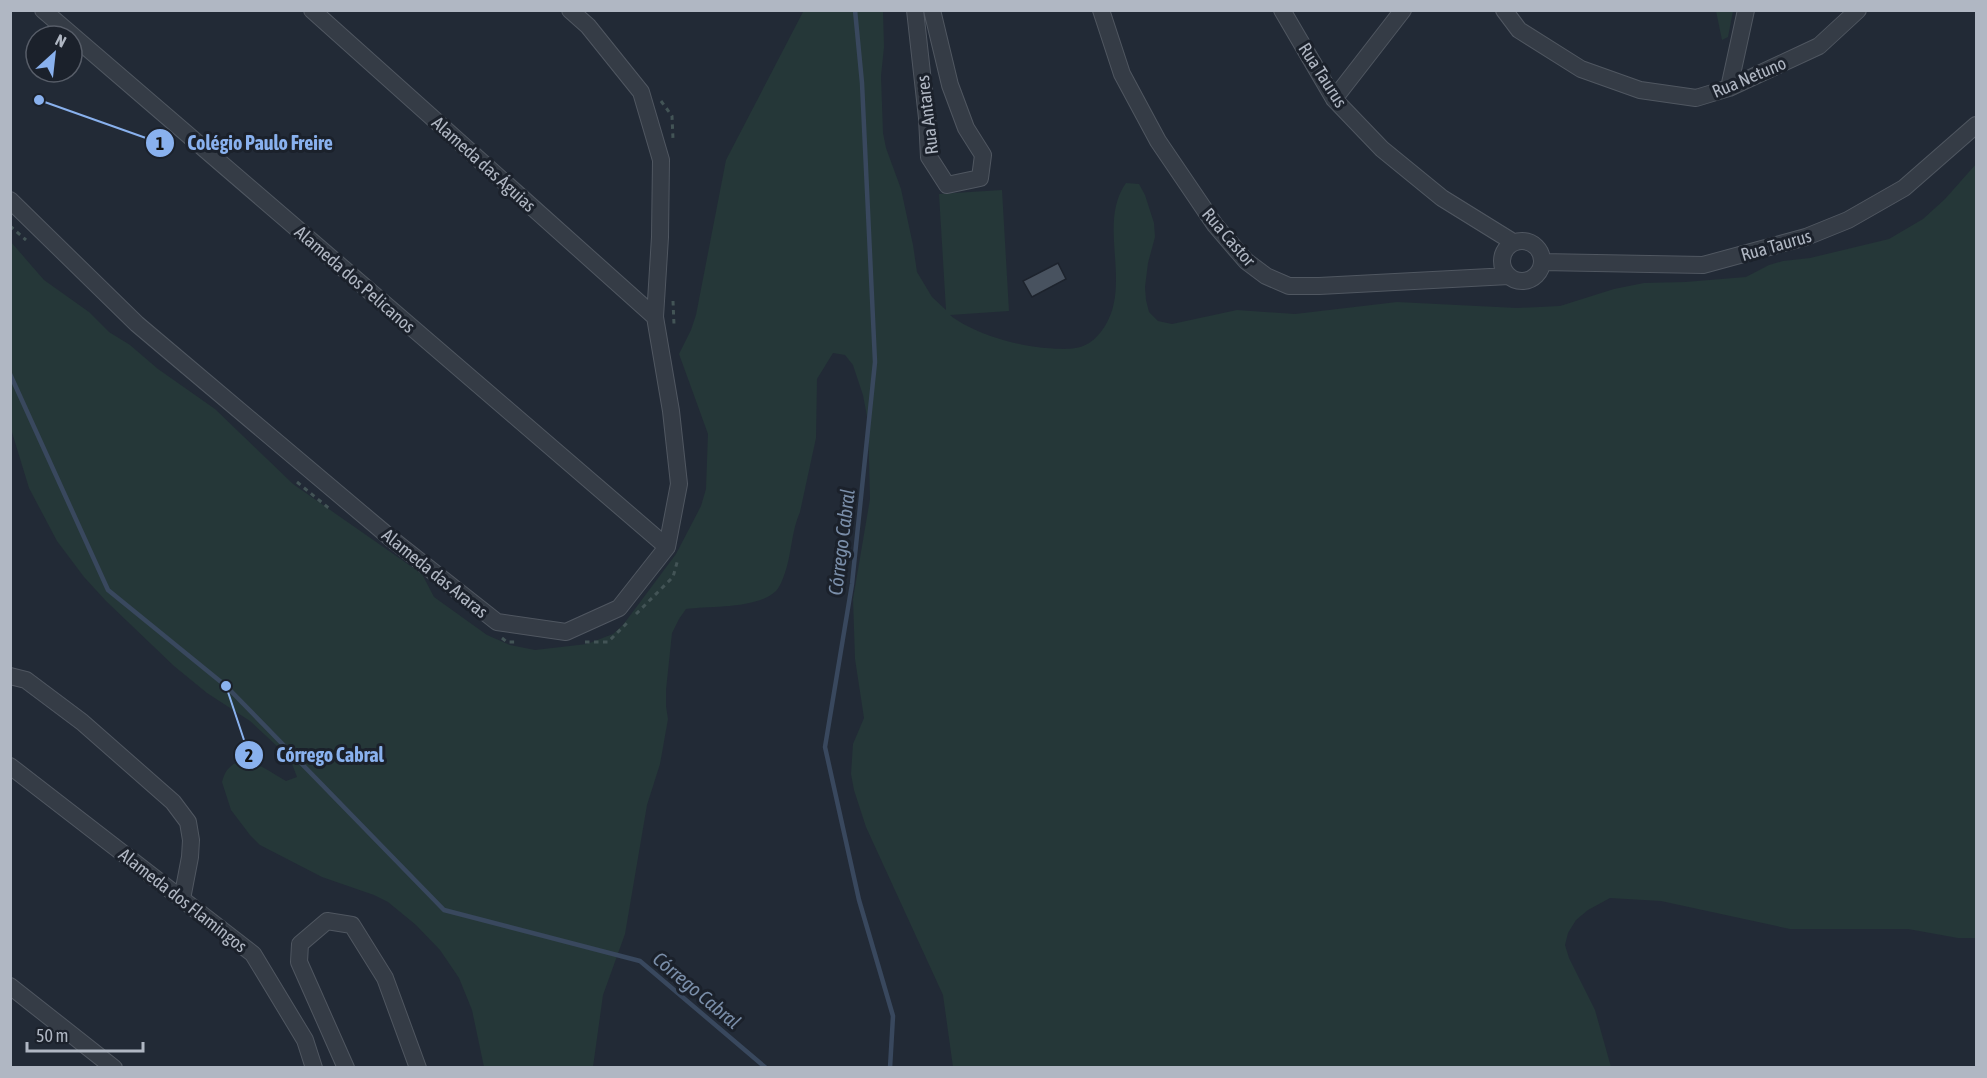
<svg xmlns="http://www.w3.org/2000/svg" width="1987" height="1078" font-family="'Asap Condensed',sans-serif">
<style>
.green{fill:#253738}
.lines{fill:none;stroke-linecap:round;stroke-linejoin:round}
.stream{stroke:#39485e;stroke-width:4.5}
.building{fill:#48525f;stroke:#1d232d;stroke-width:1.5}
.minor-casing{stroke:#505761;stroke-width:18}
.path{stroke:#435456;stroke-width:3;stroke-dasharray:4.5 4.5;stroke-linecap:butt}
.minor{stroke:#353c46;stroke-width:16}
.labels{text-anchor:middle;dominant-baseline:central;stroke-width:6;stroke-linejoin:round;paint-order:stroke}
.street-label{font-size:18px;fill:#b0b7c3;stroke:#1b212b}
.water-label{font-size:20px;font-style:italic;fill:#7a8ea9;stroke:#1b212b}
.leader{fill:none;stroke:#89b1ee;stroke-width:2}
.callout-dot{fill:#89b1ee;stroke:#1b212b;stroke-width:2}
.mark-label{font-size:18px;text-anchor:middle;font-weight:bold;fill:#111}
.callout-label{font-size:20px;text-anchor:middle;font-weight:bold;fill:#89b1ee;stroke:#1b212b;stroke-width:6;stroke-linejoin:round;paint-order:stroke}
</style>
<rect width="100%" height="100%" fill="#222a36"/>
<path class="green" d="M804,10L883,11L884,47L881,76L883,133L886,148L901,189L913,245L917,272L932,297L946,310L939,194L1002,190L1009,311L950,315C972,333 1017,346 1045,348C1073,350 1089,351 1105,326C1132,282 1097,224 1126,183L1139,184L1145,195L1154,223L1155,237L1148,263L1145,287L1146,300L1149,312L1158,321L1172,324L1237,310L1295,314L1397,302L1517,308L1560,306L1614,289L1644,283L1685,282L1746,277L1769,265L1783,261L1810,258L1889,239L1923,219L1945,199L1976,164V938H1958L1908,929H1790L1661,901L1610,898L1588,910L1576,920L1568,933L1565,945L1569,958L1595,1010L1611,1067H953L943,995L866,827L854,790L851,774L853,744L864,718L855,659L853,599L870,499L868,422L863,395L853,365L845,355L833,353L817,379L816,438L800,512C792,530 792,548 787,566C785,573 781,586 776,591C757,609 711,606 686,609L679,619L672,633L666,690V706L668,719L660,764L647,805L625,934L603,995L593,1067H484L472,1010L459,978L440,950L416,925L388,902L374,895L322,877L260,845L250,835L231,810L222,782C223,778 225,772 228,769C244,750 270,772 286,781L297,777L292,764L279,748L250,721L207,693L174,666L106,601L84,577L57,541L29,488L11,429V242L44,280L89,312L109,332L130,345L158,369L215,409L293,484L422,574L434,597L487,635L510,645L535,650L587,644L613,634L623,625L676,554L701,506L706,489L708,434L679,354L691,330L696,315L726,160Z
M1716,11H1733L1728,37L1722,40Z"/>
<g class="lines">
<path class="stream" d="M855,10L862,83L875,362L852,584L825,747L859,900L893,1016L890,1068
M10,374L108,590L226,686L444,910L640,961L766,1068"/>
</g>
<path class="building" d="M1058,263L1066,279L1032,297L1023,281Z"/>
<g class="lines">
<defs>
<path id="minor" d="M43,10L667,547
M312,10L655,317
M915,10L927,118L929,157L947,185L980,178L983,155L966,128L950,85L932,10
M1101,10L1122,74L1158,141L1215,225L1246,261L1266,276L1289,286H1319L1509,276
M1282,10L1334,99L1382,149L1442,198L1513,242
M1504,10L1519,30L1581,69L1640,90L1696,98L1729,88L1819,46L1858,10
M1729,88L1746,10
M1334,99L1403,10
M10,200L137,324L393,540L497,622L566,632L619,608L667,547L679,484L671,411L655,317L660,237L661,160L641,92L588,26L570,10
M1502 261a20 20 0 1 1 40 0a20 20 0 1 1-40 0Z
M1542,262L1703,265L1806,237L1848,220L1904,188L1976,125
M10,676L26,680L82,722L173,802L188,822L191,840L190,857L182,899
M10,766L253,954L305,1040L314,1068
M10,986L114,1068
M346,1068L299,962L300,944L327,921L352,925L385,978L418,1068"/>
</defs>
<use href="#minor" class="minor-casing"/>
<path class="path" d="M661,101L672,116L673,139
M10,226L26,240
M673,301L674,325
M297,482L331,510
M636,614L673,577L678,559
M502,638L507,642H518
M585,642H608L629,621"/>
<use href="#minor" class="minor"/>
</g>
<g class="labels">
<g class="street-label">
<text transform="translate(1323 75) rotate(57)">Rua Taurus</text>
<text transform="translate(1749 77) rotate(-23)">Rua Netuno</text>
<text transform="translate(927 115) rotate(-97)">Rua Antares</text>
<text transform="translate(484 164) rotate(42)">Alameda das Águias</text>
<text transform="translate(1229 237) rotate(49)">Rua Castor</text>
<text transform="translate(1776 245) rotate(-16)">Rua Taurus</text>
<text transform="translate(355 279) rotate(41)">Alameda dos Pelicanos</text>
<text transform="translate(435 573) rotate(39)">Alameda das Araras</text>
<text transform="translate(183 900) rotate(38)">Alameda dos Flamingos</text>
</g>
<g class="water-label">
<text transform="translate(841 542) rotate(-83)">Córrego Cabral</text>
<text transform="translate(697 990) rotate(40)">Córrego Cabral</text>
</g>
</g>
<path class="leader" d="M39 100L160 143M226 686L249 755"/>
<g class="callout-dot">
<circle cx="39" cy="100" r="6"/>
<circle cx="226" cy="686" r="6"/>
<circle cx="160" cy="143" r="15"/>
<circle cx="249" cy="755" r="15"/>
</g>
<g class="mark-label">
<text x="160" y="150">1</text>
<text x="249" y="762">2</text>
</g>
<g class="callout-label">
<text x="260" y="150">Colégio Paulo Freire</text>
<text x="330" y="762">Córrego Cabral</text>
</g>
<rect width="1987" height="1078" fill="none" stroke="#b0b7c3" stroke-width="24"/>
<g transform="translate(54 54) rotate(27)"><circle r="28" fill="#1b212b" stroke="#575d68" stroke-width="1.5"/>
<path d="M0-4.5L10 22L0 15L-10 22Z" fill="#89b1ee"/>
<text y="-9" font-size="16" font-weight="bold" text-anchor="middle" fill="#b0b7c3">N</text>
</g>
<path d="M27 1042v9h116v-9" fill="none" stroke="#b0b7c3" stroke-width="3"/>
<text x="36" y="1042" font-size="18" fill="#b0b7c3" stroke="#1b212b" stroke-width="4.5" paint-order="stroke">50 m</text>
</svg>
